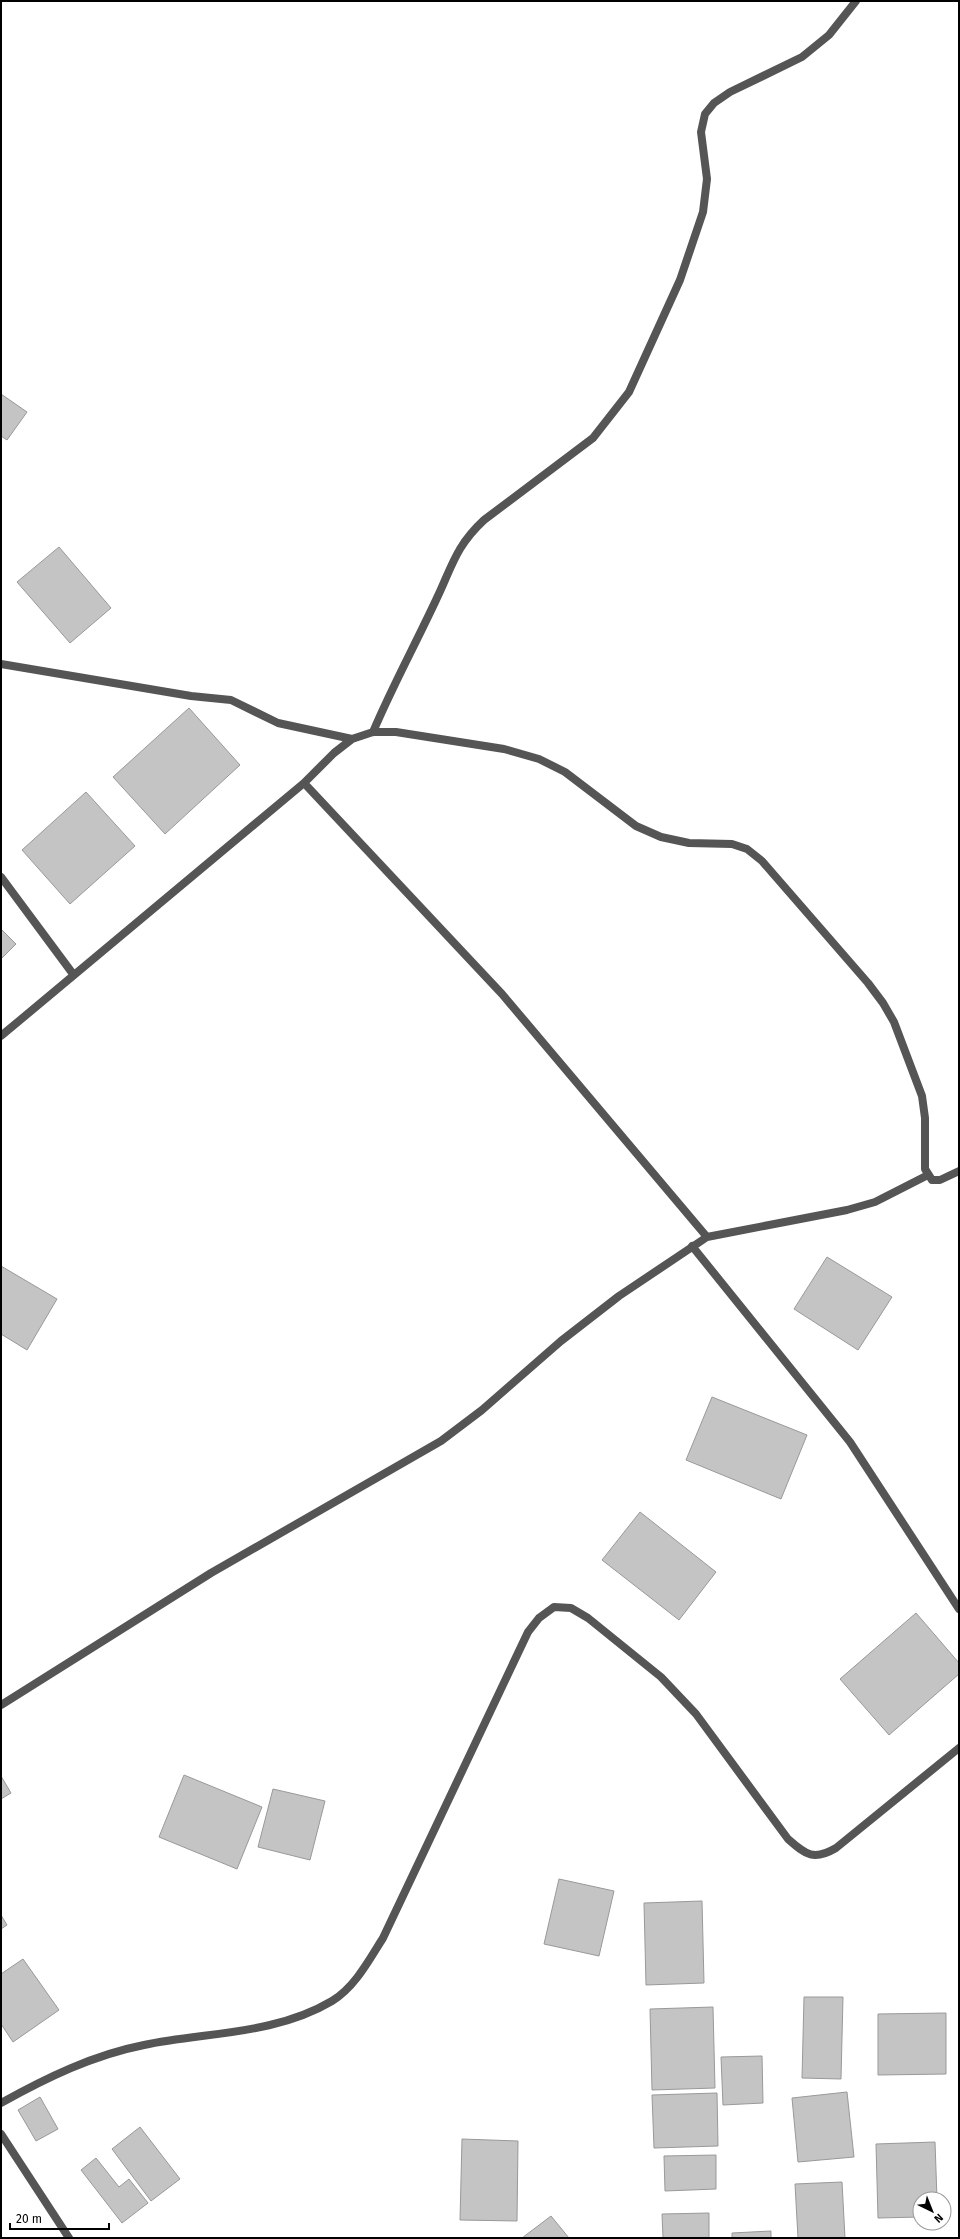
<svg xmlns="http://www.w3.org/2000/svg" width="960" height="2239" font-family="'Fira Sans',sans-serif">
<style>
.building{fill:#c4c4c4;stroke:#999}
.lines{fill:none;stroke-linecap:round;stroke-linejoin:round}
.street{stroke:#555;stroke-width:8}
</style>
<rect width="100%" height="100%" fill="#fff"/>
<path class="building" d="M1,394L27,412L7,440L1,436Z
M59,547L111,608L70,643L17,582Z
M189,708L240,765L165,834L113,777Z
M86,792L135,846L70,904L22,850Z
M1,929L16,944L1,959Z
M827,1257L892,1297L858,1350L794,1309Z
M1,1266L57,1299L27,1350L1,1334Z
M712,1397L807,1435L781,1499L686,1460Z
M640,1512L716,1572L679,1620L602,1560Z
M916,1613L959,1663V1674L889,1735L840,1679Z
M184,1775L262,1807L237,1869L159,1837Z
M1,1776L11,1793L1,1799Z
M273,1789L325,1801L310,1860L258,1847Z
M559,1879L614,1891L599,1956L544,1944Z
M702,1901L704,1983L646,1985L644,1903Z
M1,1915L7,1925L1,1929Z
M23,1959L59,2010L13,2042L1,2024V1974Z
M804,1997H843L841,2079L802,2078Z
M713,2007L715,2088L652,2090L650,2009Z
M946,2013V2074L878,2075V2014Z
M762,2056L763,2103L723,2105L721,2057Z
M847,2092L854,2157L798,2162L792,2098Z
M717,2093L718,2146L654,2148L652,2095Z
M40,2097L58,2129L36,2141L18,2110Z
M140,2127L180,2179L151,2201L112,2149Z
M462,2139L518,2141L517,2221L460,2220Z
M935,2142L937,2199H920V2217L878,2218L876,2144Z
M716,2155V2189L665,2191L664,2156Z
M96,2158L119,2187L129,2179L148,2203L122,2223L81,2170Z
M842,2182L845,2238H798L795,2184Z
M709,2213V2238H663L662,2214Z
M551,2216L569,2238H522Z
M771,2231V2238H732V2233Z"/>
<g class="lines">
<path class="street" d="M1,664L191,696L231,700L278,723L352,739
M373,732C392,687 415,645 436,600C452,567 455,547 484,520L593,438L629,392L680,280L703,212L707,179L701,132L705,114L714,103L730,92L802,57L829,35L856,1
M304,783L502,994L707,1237
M1,877L73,974
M1,1036L304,783L334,753L352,739L373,732H396L504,749L539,759L565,772L636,826L661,837L689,843L732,844L747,849L762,861L868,983L883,1003L894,1022L922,1096L925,1118V1169L932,1180H940L959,1171
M692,1246L850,1442L959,1609
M1,1705L211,1573L441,1441L482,1410L561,1341L619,1296L707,1237L847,1210L875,1202L928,1175
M1,2103C46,2078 93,2055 144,2045C206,2032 275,2035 332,2001C355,1987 369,1960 383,1938L528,1632L539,1618L554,1607L571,1608L588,1618L661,1677L696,1714L788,1839C806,1855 814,1861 836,1848L959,1748
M1,2134L69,2238"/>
</g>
<rect width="960" height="2239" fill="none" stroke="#000000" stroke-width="4"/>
<g transform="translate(932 2211) rotate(137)"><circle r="19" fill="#ffffff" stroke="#999999"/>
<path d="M0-3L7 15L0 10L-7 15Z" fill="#000000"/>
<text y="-6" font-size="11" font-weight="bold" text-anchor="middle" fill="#000000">N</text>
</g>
<path d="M10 2223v6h99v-6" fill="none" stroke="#000000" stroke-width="2"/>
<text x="16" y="2223" font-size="12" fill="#000000" stroke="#ffffff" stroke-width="3" paint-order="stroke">20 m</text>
</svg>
